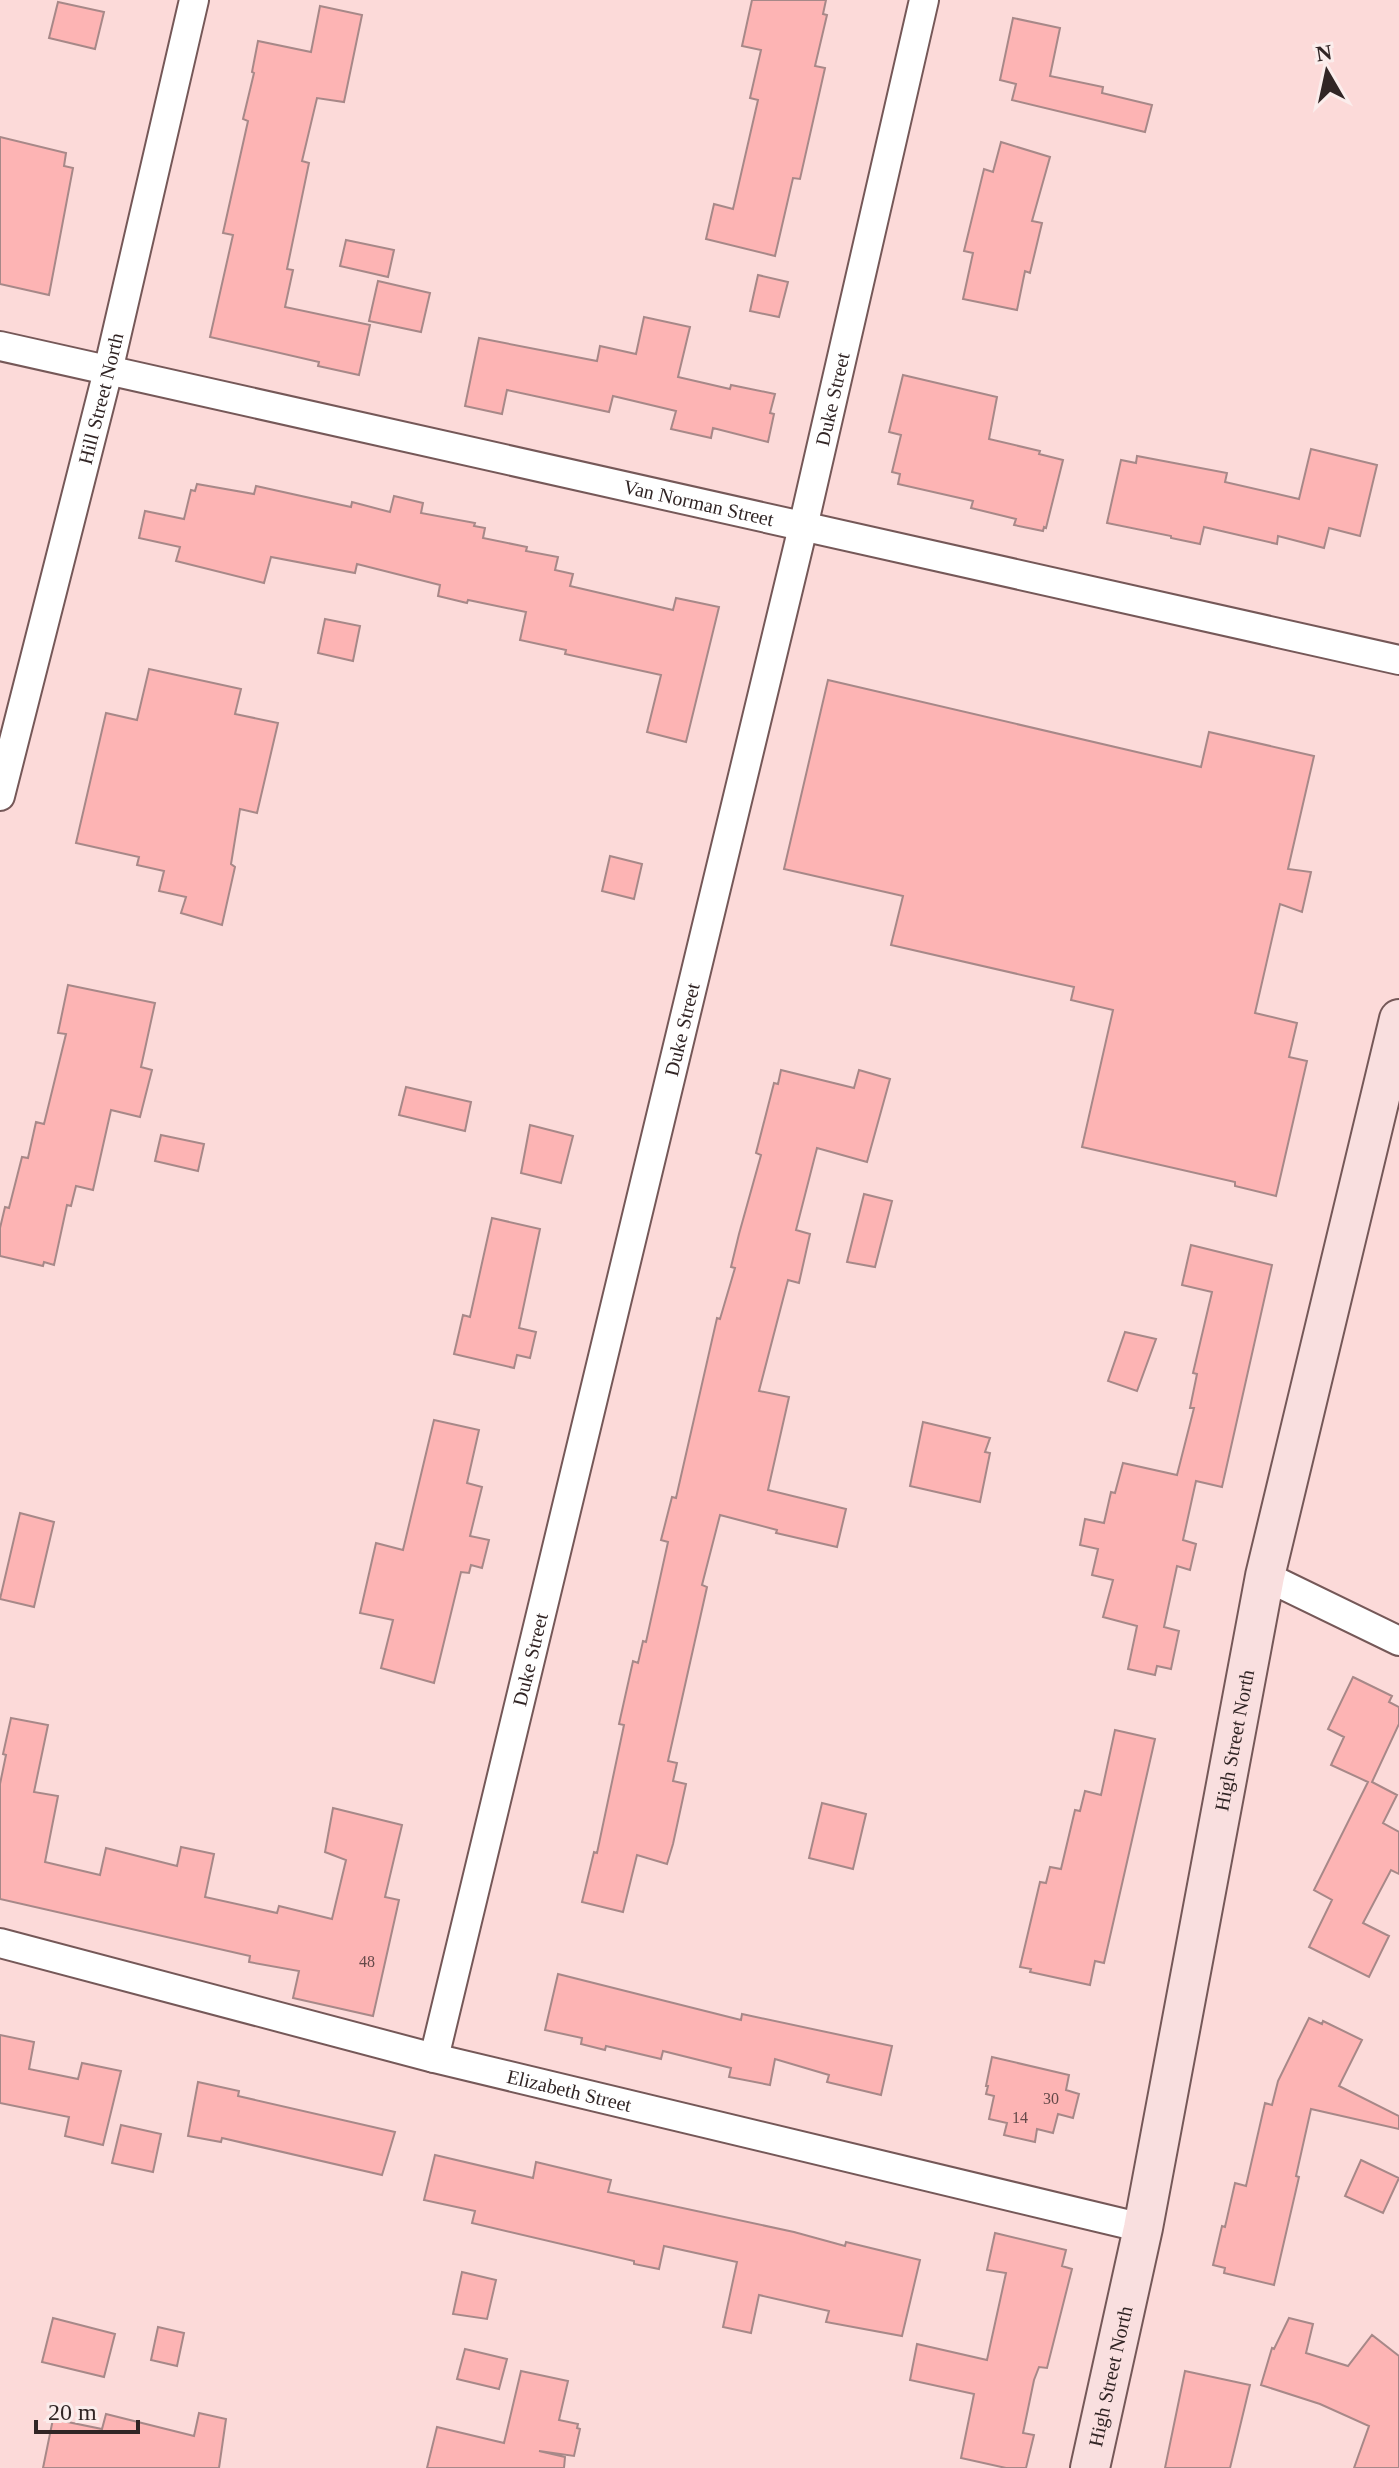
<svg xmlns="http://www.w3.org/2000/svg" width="1399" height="2468" font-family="Georgia,serif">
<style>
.building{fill:#fdb4b4;stroke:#a78888;stroke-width:2}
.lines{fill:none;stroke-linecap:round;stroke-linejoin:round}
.minor-casing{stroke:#755858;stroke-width:32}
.secondary-casing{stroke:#755858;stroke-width:42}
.minor{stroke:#fff;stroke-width:28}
.secondary{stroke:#f9dfdf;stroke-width:38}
.labels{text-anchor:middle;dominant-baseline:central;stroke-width:7;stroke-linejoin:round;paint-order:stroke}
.number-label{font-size:16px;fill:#644949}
.street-label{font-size:20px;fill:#312525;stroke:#fbedec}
</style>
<rect width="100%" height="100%" fill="#fcdad9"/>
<path class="building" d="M752,0H826L823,14L827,15L815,66L825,68L800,179L793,178L775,256L706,239L714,204L733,209L758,100L750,98L761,50L742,46Z
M58,2L104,12L95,49L49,38Z
M320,6L362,15L344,102L317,98L302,161L309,163L287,269L293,270L285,307L370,325L359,375L318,366L319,362L210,337L233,235L223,233L248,121L243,119L254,73L252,72L258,41L311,52Z
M1013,18L1060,28L1050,76L1103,87L1102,93L1152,105L1145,132L1012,100L1016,84L1000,80Z
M0,137L66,153L64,166L73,168L49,295L0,284Z
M1001,142L1050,157L1032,221L1042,223L1030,273L1025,271L1017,310L963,299L973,253L964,251L984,169L993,172Z
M346,240L394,250L388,277L340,266Z
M758,275L788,282L779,317L750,311Z
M378,281L430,293L421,332L369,321Z
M644,317L690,327L678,377L730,389L731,385L775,394L770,413L774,414L768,442L713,428L711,438L671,429L676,411L613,396L609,412L507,390L502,414L465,406L479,338L597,361L600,346L636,354Z
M903,375L997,397L989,439L1040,451L1039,454L1063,460L1046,528L1044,527L1043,531L1014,525L1016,519L971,508L973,501L898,484L900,474L892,472L901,435L889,432Z
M1311,449L1377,465L1360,536L1329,528L1324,548L1278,536L1277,544L1204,527L1200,544L1171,538V536L1107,523L1121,460L1136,463L1137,456L1227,473L1225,482L1299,499Z
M197,484L254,494L256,486L351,507L352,502L390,512L394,496L423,503L421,513L475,523L474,526L485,528L483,538L527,547L526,551L558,557L555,570L573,574L570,586L673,610L676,598L719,607L686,742L647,732L661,675L565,654L566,650L520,640L526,612L468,600L467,603L438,596L440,585L357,564L355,573L271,557L264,583L176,561L180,547L139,538L145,511L184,519L191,490L195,491Z
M325,619L360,626L353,661L318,653Z
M149,669L241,689L235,714L278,723L257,813L240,809L231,864L235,867L222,925L181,913L186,897L159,891L164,871L137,865L139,857L76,843L106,713L137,720Z
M828,680L1201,767L1209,732L1314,756L1288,869L1311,872L1302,912L1280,904L1255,1013L1297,1023L1289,1057L1307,1061L1276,1196L1235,1186V1182L1082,1147L1113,1010L1071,1000L1074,987L891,945L903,896L784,869Z
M610,856L642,864L634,899L602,891Z
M68,985L155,1003L141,1067L152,1070L140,1117L111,1110L93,1190L76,1186L71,1206L67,1205L54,1265L44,1262L43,1266L0,1256V1228L5,1207L9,1208L22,1157L28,1158L36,1122L44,1124L66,1034L58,1033Z
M781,1070L854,1088L859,1070L890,1079L867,1162L817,1148L796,1230L810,1234L799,1283L788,1280L759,1391L789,1397L768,1490L846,1509L837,1547L776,1533L777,1530L720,1515L702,1585L707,1587L668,1761L677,1763L673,1781L686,1784L673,1844L667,1864L637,1855L623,1912L582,1902L594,1852L597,1853L624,1725L619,1724L633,1661L638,1663L643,1641L646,1642L668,1542L661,1540L672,1497L676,1498L717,1318L720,1319L735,1268L731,1267L739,1234L761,1155L756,1153L774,1083L778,1084Z
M406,1087L471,1102L465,1131L399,1115Z
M530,1125L573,1136L561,1183L521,1173Z
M161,1135L204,1144L198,1171L155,1161Z
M864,1194L892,1201L875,1267L847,1262Z
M492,1218L540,1229L519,1328L536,1332L530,1358L517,1355L514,1368L454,1354L463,1315L470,1317Z
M1191,1245L1272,1265L1222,1487L1196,1481L1183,1540L1196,1544L1190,1570L1177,1566L1164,1627L1179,1631L1171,1669L1157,1666L1155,1675L1128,1669L1137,1626L1103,1617L1113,1580L1092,1575L1098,1549L1080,1545L1085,1519L1104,1523L1111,1492L1115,1493L1123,1463L1177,1475L1194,1408H1190L1197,1374L1193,1373L1212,1292L1182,1285Z
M1125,1332L1156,1339L1137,1391L1108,1381Z
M434,1420L479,1430L467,1483L482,1487L470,1536L489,1540L482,1568L471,1565L469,1573L461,1572L434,1683L381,1668L393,1620L360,1613L376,1543L403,1550Z
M923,1422L990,1438L985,1452L990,1453L980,1502L910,1486Z
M20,1513L54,1522L34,1607L0,1599Z
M1353,1677L1392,1696L1389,1702L1399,1707V1724L1372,1782L1397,1795L1383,1823L1399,1832V1874L1391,1870L1363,1923L1389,1936L1369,1977L1309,1947L1332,1900L1314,1890L1368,1782L1331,1765L1344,1737L1328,1729Z
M11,1718L48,1725L34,1792L58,1796L45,1862L100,1875L106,1848L177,1866L181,1847L214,1854L205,1897L277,1913L279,1906L332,1919L346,1860L325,1852L333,1808L402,1825L385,1897L399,1900L373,2016L293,1998L299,1971L249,1962L250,1956L0,1899V1784L6,1755L3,1754Z
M1115,1730L1155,1739L1104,1963L1095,1961L1090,1985L1030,1972L1031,1969L1020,1967L1040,1882L1046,1883L1050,1867L1061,1869L1075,1810L1080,1811L1085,1791L1101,1795Z
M822,1803L866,1814L853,1869L809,1858Z
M558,1974L741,2020L742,2014L892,2046L881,2095L827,2082L829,2075L775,2059L770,2085L729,2077L731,2068L663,2051L661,2059L606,2046L605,2050L581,2044L582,2038L545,2030Z
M1309,2018L1322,2024L1323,2021L1362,2040L1339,2086L1399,2116V2129L1311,2109L1296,2176L1299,2177L1274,2285L1224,2273L1225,2268L1213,2265L1222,2226L1225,2227L1235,2183L1246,2186L1265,2103L1272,2105L1278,2081Z
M0,2035L34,2042L29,2069L78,2079L82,2063L121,2071L103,2145L65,2136L69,2117L0,2103Z
M992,2057L1069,2075L1066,2090L1079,2094L1073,2118L1058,2114L1053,2133L1037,2129L1035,2142L1004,2135L1007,2123L989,2119L994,2096L986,2094L988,2086H986Z
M198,2082L239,2091L238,2096L395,2132L382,2175L222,2138L221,2142L188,2136Z
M121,2125L161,2134L153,2172L112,2163Z
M435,2155L533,2178L536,2162L611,2180L608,2192L794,2232L845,2246L846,2242L920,2260L902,2336L826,2322L829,2311L759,2295L751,2333L723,2327L737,2262L664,2246L659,2269L634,2264V2261L472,2223L475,2211L424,2200Z
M1361,2160L1399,2178L1383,2213L1345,2196Z
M995,2233L1066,2250L1062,2266L1072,2269L1047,2368L1039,2367L1034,2380L1023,2433L1034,2435L1026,2468H1006L961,2458L974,2394L910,2380L917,2344L987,2360L1006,2273L987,2270Z
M462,2272L496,2280L487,2319L453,2314Z
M53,2318L115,2334L104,2377L42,2362Z
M1289,2318L1313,2324L1306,2353L1348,2366L1372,2335L1399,2356V2468H1354L1369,2426L1320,2404L1261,2385L1272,2348L1274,2349Z
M158,2327L184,2333L177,2366L151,2360Z
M465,2349L507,2359L499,2389L457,2379Z
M521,2371L568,2381L559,2420L578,2424L577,2428L580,2429L574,2456L539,2451L565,2457L564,2468H427L437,2427L504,2443Z
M1185,2371L1250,2385L1230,2468H1165Z
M199,2413L226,2419L219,2468H43L53,2419L102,2429L106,2414L194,2436Z"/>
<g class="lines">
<defs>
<g id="minor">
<path id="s1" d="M0,346L1399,660"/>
<path id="s2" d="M0,796L108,371L194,0"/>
<path d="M1265,1576L1399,1641"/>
<path id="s3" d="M0,1943L434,2058L1143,2228"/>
<path id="s4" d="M434,2058L803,527L924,0"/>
</g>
<g id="secondary">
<path id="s5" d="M1090,2468L1143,2228L1265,1576L1399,1019"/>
</g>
</defs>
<use href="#minor" class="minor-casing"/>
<use href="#secondary" class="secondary-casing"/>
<use href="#minor" class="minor"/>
<use href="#secondary" class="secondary"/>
</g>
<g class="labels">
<g class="number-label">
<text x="367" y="1961">48</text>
<text x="1051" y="2098">30</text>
<text x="1020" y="2117">14</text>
</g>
<g class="street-label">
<text stroke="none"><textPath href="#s2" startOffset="410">Hill Street North</textPath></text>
<text stroke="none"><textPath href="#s4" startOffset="1706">Duke Street</textPath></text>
<text stroke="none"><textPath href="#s1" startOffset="716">Van Norman Street</textPath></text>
<text stroke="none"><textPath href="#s4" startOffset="1058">Duke Street</textPath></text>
<text stroke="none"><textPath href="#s4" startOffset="410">Duke Street</textPath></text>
<text stroke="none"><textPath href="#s5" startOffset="742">High Street North</textPath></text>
<text stroke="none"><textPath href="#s3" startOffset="588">Elizabeth Street</textPath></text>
<text stroke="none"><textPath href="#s5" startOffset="94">High Street North</textPath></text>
</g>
</g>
<g transform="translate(1327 72) rotate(351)" stroke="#fbedec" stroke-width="6" paint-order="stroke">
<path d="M0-6L14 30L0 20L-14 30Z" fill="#312525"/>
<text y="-12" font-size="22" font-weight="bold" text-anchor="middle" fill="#312525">N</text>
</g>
<path d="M36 2420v12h102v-12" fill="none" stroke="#312525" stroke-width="4"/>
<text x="48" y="2420" font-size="24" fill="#312525" stroke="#fbedec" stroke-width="6" paint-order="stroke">20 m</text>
</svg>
